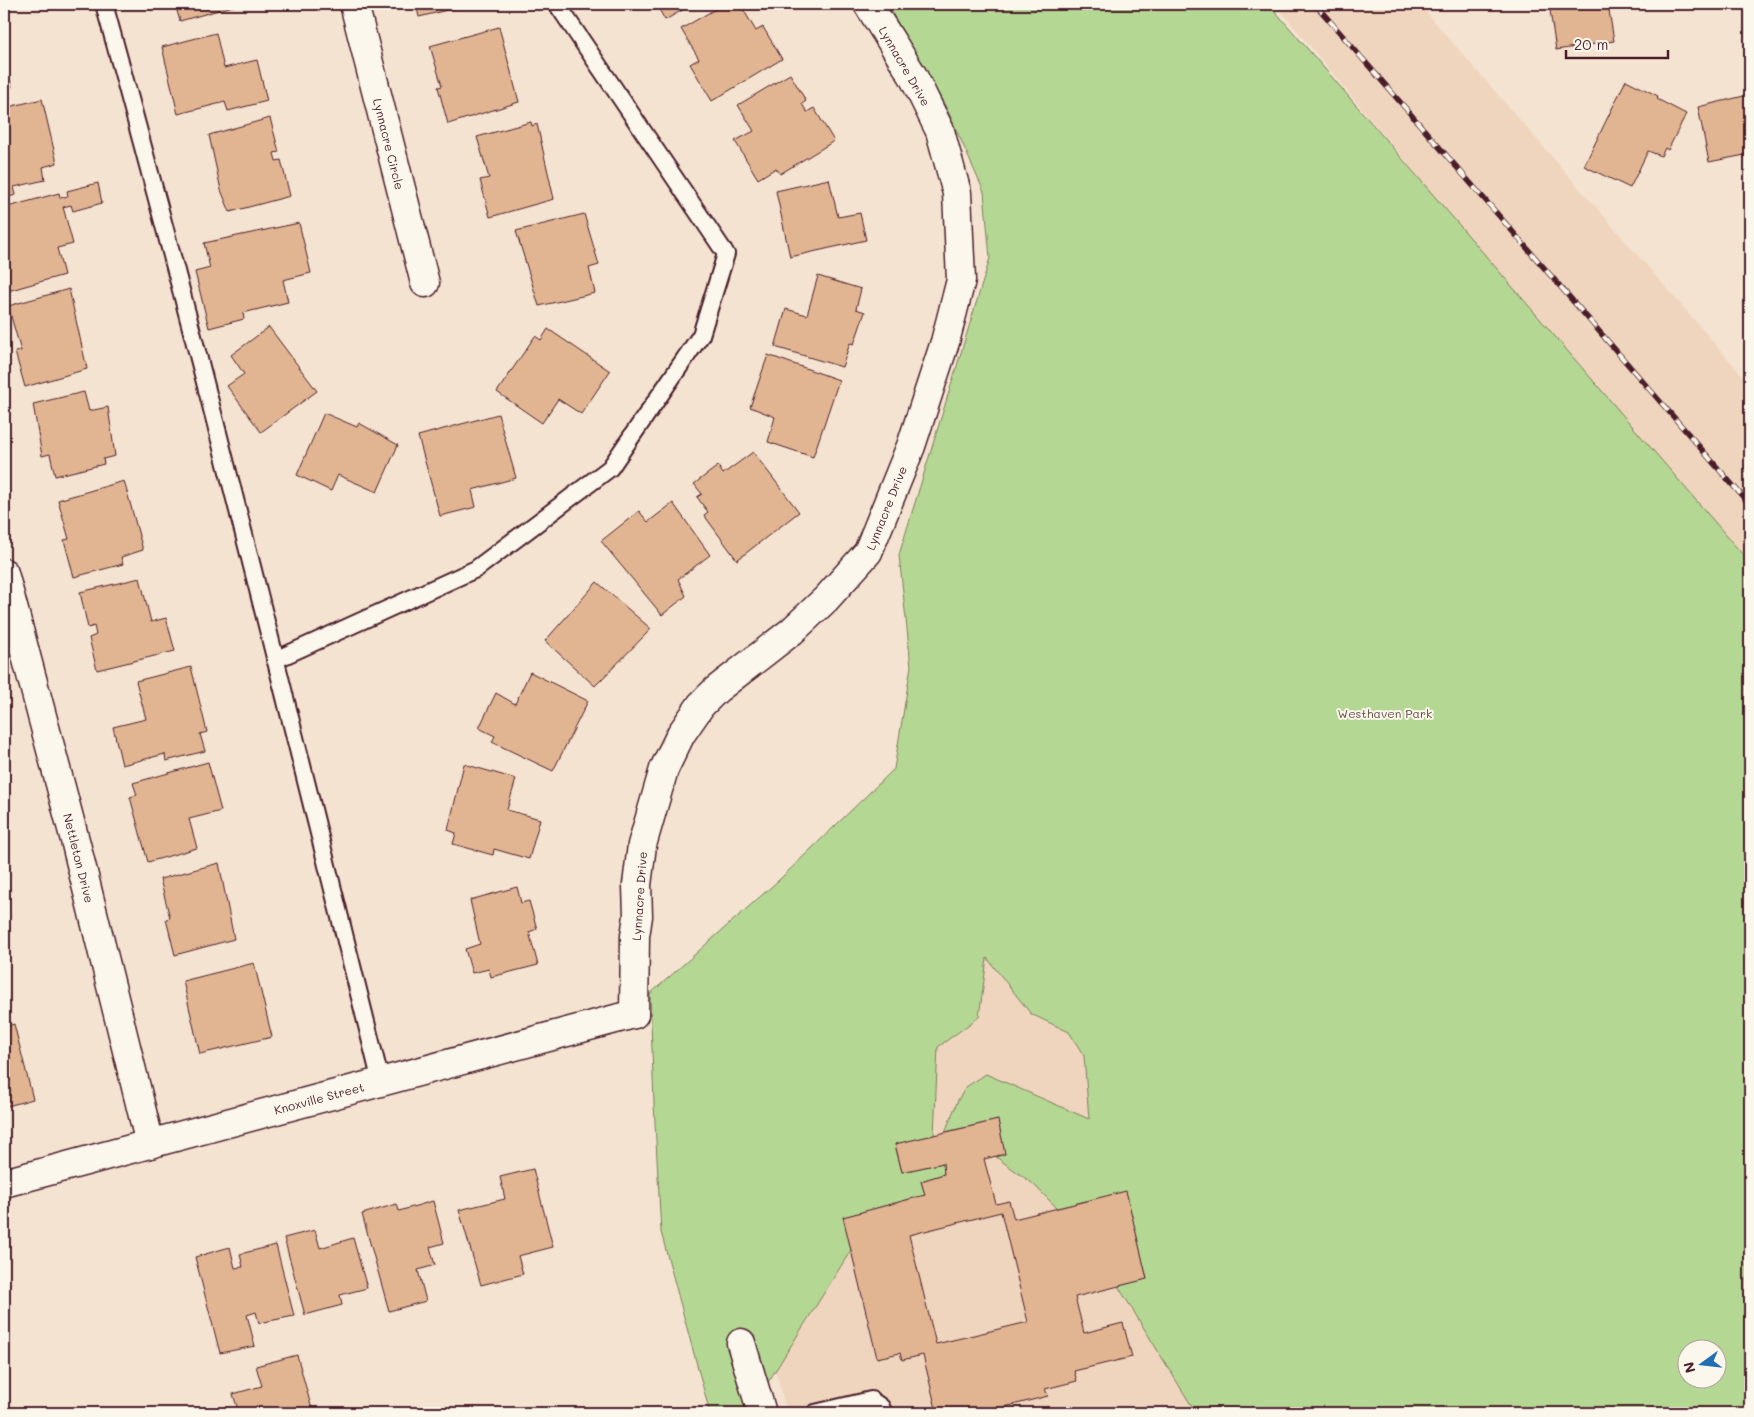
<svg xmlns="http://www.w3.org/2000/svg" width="1754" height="1417" font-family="Mali,sans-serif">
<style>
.built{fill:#efd5be}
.green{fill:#b4d893;stroke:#7f7c5f;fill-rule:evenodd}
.building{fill:#e2b592;stroke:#4a1f2b;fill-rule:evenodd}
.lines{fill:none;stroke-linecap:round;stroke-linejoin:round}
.lane-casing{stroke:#4a1f2b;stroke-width:20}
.street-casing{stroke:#4a1f2b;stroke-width:31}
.secondary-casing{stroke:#4a1f2b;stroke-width:31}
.lane{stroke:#fbf7ec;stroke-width:16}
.street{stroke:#fbf7ec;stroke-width:28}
.secondary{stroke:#fbf7ec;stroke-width:28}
.rail-casing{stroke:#4a1f2b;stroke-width:5.5}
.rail{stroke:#fbf7ec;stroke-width:4;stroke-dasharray:11;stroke-linecap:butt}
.labels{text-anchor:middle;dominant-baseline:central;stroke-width:4;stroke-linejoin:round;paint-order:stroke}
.street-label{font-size:12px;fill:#4a1f2b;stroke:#fbf7ec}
.park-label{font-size:12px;fill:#644d45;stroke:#fbf7ec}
</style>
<rect width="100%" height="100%" fill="#f4e3d1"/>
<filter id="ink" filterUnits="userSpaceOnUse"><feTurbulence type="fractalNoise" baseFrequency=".02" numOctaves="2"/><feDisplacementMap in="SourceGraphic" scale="10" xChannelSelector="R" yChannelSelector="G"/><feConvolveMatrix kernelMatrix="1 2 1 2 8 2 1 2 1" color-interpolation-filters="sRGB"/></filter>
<g filter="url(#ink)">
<path class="built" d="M1275,4H1419L1750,384V578Z
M1138,917L1400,1413H787L686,1039Z"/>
<path class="green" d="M887,4H1269L1750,563V1413H1196L1118,1286L1147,1279L1126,1192L1057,1208L1032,1183L996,1157L1005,1154L998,1120L945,1132L958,1100L966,1087L986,1074L1089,1119L1084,1056L1069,1032L1031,1014L987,958L979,1017L938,1047L934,1135L895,1145L902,1172L943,1163L944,1174L921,1181L925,1195L844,1217L851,1250L767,1384L760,1413H710L661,1232L654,1104L650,994L779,880L894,769L911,666L899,555L990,258L984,192L948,111ZM1686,1350H1716V1380H1686Z"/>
<path class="building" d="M175,4H240L180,21Z
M416,4H472L419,17Z
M656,4H693L665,20Z
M724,4H740L756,31L763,27L782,59L712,101L690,64L699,59L681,29Z
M1549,4H1608L1614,41L1556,50Z
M499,27L519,102L448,124L438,87L442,86L430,46Z
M216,33L224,68L257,60L267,101L228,111L225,102L178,114L162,47Z
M4,59L12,87L4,89Z
M790,74L806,101L802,104L807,112L814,108L834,141L780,174L776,168L758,179L735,141L754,131L738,105Z
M1626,80L1658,96L1657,99L1686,114L1668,150L1665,148L1661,156L1648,151L1630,188L1584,166Z
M1748,95L1750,108V154L1709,162L1698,107Z
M42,99L57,163L43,167L45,180L14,187L16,195L4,198V108Z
M270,118L279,152L274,153L276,161L281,160L290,196L230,212L221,190L209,135Z
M531,122L532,126L537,124L554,199L490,217L480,180L489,178L477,137Z
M829,179L838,217L860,213L866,240L790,257L776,191Z
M98,183L102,203L73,211L71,205L63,207L73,244L57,248L64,275L4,292V208L59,193L60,198L68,196L67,191Z
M584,214L599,265L589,268L595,293L539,306L516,231Z
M299,223L311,273L283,280L288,302L243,313L244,319L209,328L195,272L210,268L204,243Z
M818,276L861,289L856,309L865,312L854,344L850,343L842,367L775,347L786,309L807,315Z
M69,289L87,369L25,387L15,352L21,351L8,306Z
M269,327L317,391L261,432L227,386L244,374L231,355Z
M548,329L610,371L581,414L558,399L542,423L497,392L535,336L541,340Z
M768,355L839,380L813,457L768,442L775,417L750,407Z
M84,392L89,411L108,407L115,456L103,459L104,464L55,476L50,454L42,456L33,404Z
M324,413L357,427L359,423L398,445L377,492L338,475L331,491L297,475Z
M498,414L516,478L472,490L476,507L440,516L418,436Z
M753,452L799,512L737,560L704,515L708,512L697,497L702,494L694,484L718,466L723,474Z
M124,481L143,550L121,557L123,564L74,577L64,540L69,539L58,500Z
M673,503L710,555L678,579L686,596L662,615L601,541L639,511L648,522Z
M140,578L151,622L166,618L175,651L97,670L89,638L96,635L94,626L88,628L80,592Z
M597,582L651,629L595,686L545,641Z
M191,667L207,732L200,734L205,751L166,761L165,754L122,765L113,727L146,719L136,681Z
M530,672L588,701L553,771L492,742L495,736L479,728L496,693L515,704Z
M208,762L221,811L189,819L197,848L148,862L130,797L137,795L133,783Z
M464,764L516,779L507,810L540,819L529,859L494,849L493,855L453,844L456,833L448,830Z
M219,863L234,939L175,955L166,919L170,918L160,879Z
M517,887L521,903L529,901L537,929L529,932L538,965L491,977L489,969L472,973L465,949L480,944L470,900Z
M254,963L272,1037L200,1054L183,981Z
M14,1024L33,1099L4,1107V1027Z
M998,1120L1005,1154L984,1159L996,1204L1009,1201L1014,1219L1126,1191L1147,1279L1075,1297L1084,1333L1123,1323L1132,1357L1074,1371L1077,1381L1045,1389L1048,1396L981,1413L979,1410L966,1413H937L923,1355L902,1360L900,1353L877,1358L843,1217L925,1195L921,1181L944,1174L943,1163L902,1172L895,1144ZM1001,1212L1028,1322L936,1344L909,1235Z
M533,1169L553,1247L518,1256L523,1274L481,1285L459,1210L505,1199L500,1177Z
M433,1201L444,1243L430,1247L435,1265L418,1270L426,1301L389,1311L362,1214L397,1204L399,1211Z
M315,1230L320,1248L353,1238L367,1288L340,1295L342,1305L305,1315L284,1238Z
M276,1245L294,1316L259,1323L256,1312L247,1315L255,1346L220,1353L195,1257L230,1247L235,1268L243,1267L240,1254Z
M297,1355L313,1413H239L233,1394L262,1386L256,1366Z"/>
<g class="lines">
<defs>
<path id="lane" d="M104,4C203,361 291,722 381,1082
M275,660L476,569L610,468L701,335L726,254L557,4
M815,1413L871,1400L881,1407L884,1413"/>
<path id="street" d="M354,4L425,283
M4,573L76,844L150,1144
M634,1014L635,936L638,916L637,885L642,845L664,769L681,734L701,705L716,690L792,631L826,599L868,552L911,446L945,342L961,280L957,193L940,131L913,76L868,4
M741,1343L762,1413"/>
<path id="secondary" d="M4,1183L634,1014"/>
</defs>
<use href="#lane" class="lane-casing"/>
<use href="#street" class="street-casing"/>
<use href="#secondary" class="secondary-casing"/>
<use href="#lane" class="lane"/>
<use href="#street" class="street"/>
<use href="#secondary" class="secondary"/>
<defs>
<path id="rail" d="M1315,4L1750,505"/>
</defs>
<use href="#rail" class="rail-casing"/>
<use href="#rail" class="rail"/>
</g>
</g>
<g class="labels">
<g class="street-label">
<text transform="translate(905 66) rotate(60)">Lynnacre Drive</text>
<text transform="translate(389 144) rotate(76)">Lynnacre Circle</text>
<text transform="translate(886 508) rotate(-68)">Lynnacre Drive</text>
<text transform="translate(79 858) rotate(76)">Nettleton Drive</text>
<text transform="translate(639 896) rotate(-86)">Lynnacre Drive</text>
<text transform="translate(319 1098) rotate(-15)">Knoxville Street</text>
</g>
<g class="park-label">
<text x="1385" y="713">Westhaven Park</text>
</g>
</g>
<rect width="1754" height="1417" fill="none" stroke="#fbf7ec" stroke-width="20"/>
<rect x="10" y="10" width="1734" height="1397" fill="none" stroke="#4a1f2b" stroke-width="2" filter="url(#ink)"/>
<g transform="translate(1702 1364) rotate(255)"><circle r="24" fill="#fbf7ec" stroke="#b4a19f"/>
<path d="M0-4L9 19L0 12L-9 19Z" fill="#1f6fb2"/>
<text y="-8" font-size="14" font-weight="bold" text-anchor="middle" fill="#4a1f2b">N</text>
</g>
<path d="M1566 50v8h102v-8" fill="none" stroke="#4a1f2b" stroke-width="2.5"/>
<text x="1574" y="50" font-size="15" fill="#4a1f2b" stroke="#fbf7ec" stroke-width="4" paint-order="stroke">20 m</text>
</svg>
